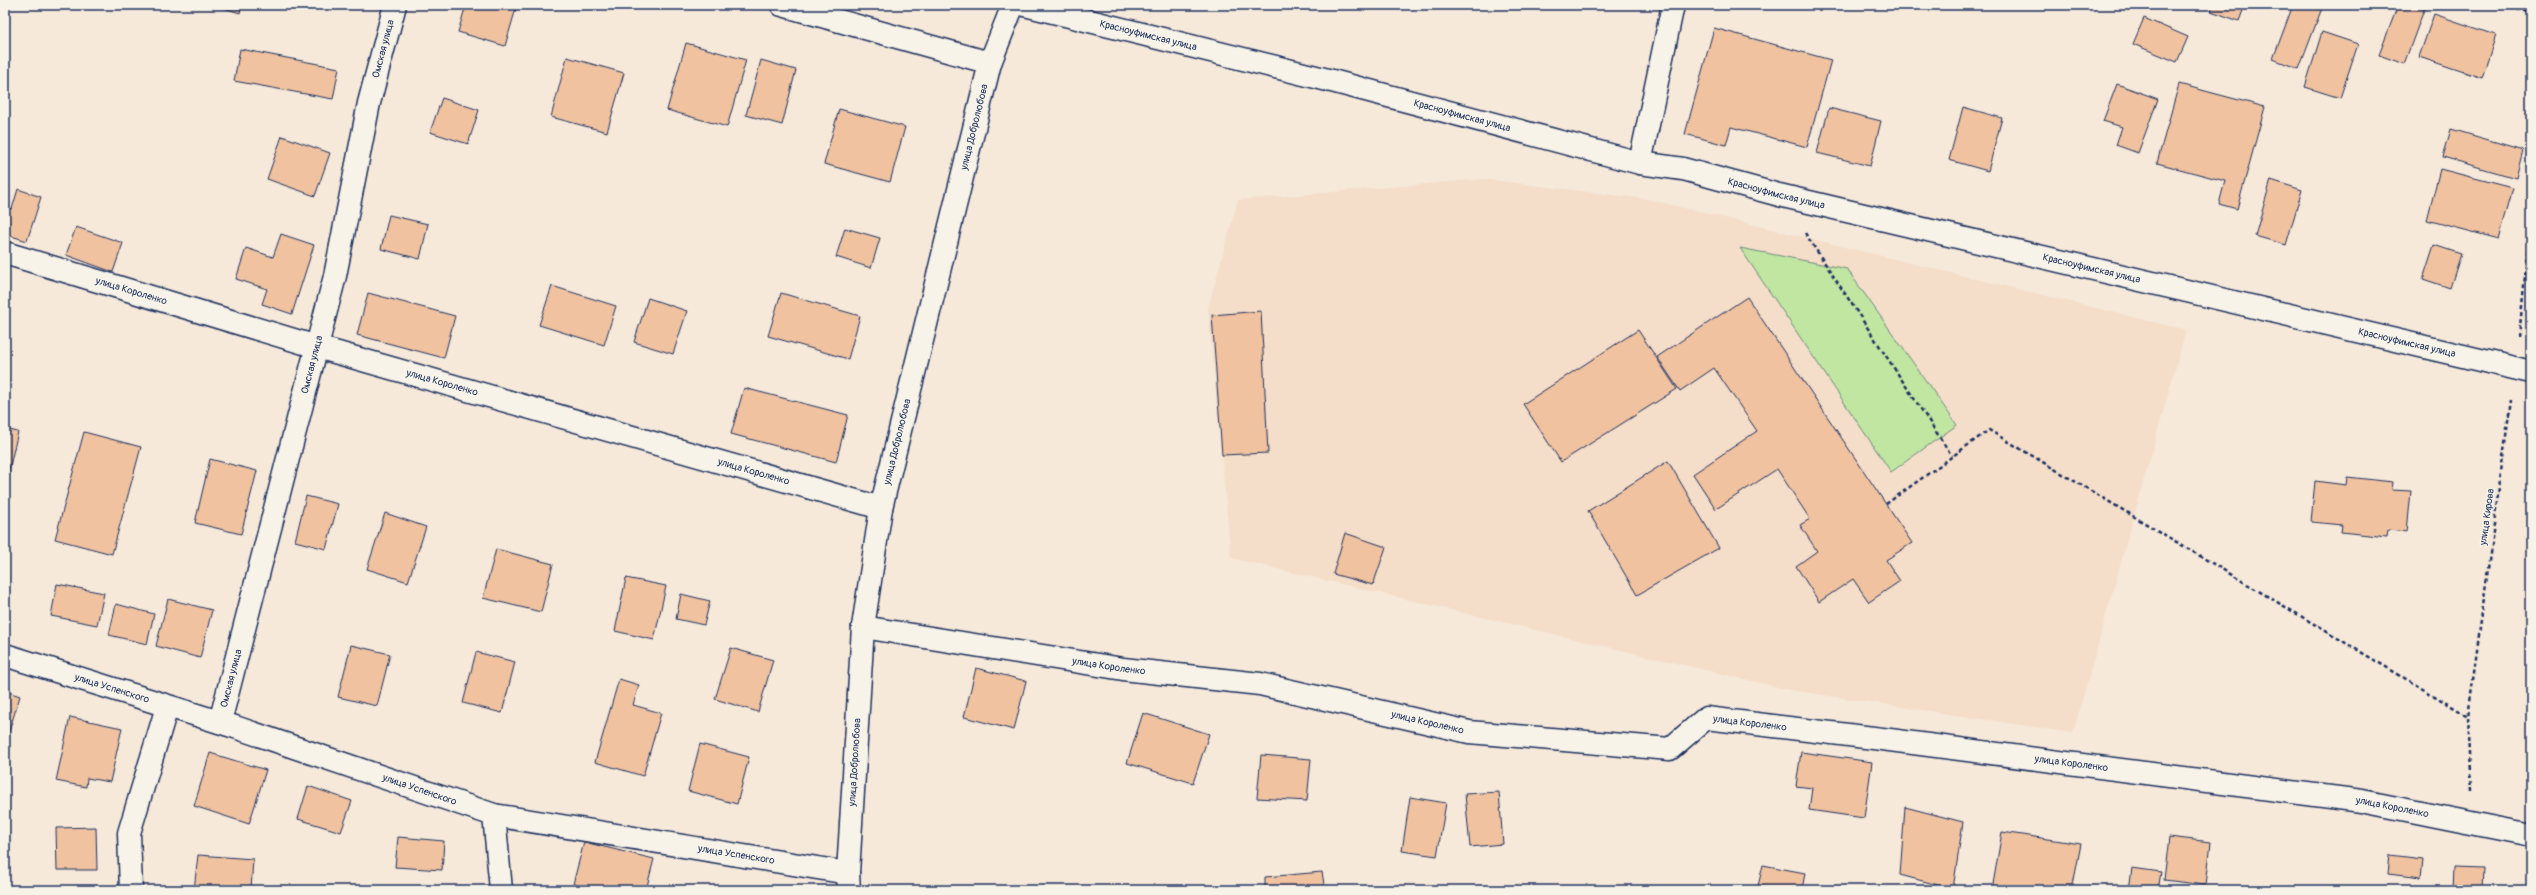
<svg xmlns="http://www.w3.org/2000/svg" width="2536" height="895" font-family="Pangolin,sans-serif">
<style>
.built{fill:#f4ddc9}
.green{fill:#c0e6a1;stroke:#6e8a80}
.building{fill:#f0c2a0;stroke:#1b2f5e}
.lines{fill:none;stroke-linecap:round;stroke-linejoin:round}
.street-casing{stroke:#1b2f5e;stroke-width:25}
.path{stroke:#1b2f5e;stroke-width:2.5;stroke-dasharray:4 3;stroke-linecap:butt}
.street{stroke:#f7f3e8;stroke-width:22}
.labels{text-anchor:middle;dominant-baseline:central;stroke-width:3;stroke-linejoin:round;paint-order:stroke}
.street-label{font-size:10px;fill:#1b2f5e;stroke:#f7f3e8}
</style>
<rect width="100%" height="100%" fill="#f6e9da"/>
<filter id="ink" filterUnits="userSpaceOnUse"><feTurbulence type="fractalNoise" baseFrequency=".025" numOctaves="2"/><feDisplacementMap in="SourceGraphic" scale="8" xChannelSelector="R" yChannelSelector="G"/><feConvolveMatrix kernelMatrix="1 2 1 2 8 2 1 2 1" color-interpolation-filters="sRGB"/></filter>
<g filter="url(#ink)">
<path class="built" d="M1483,179L1647,199L2186,330L2073,733L1790,690L1231,558L1208,308L1238,200Z"/>
<path class="green" d="M1740,248L1847,269L1957,425L1891,472Z"/>
<path class="building" d="M214,5H242L240,13Z
M466,5H517L505,46L458,32Z
M1762,5H1773L1772,8Z
M2213,5H2245L2239,21L2211,11Z
M2293,5H2315L2322,8L2299,69L2273,59Z
M2398,5L2425,7L2404,64L2379,55Z
M2434,14L2496,35L2482,78L2419,57Z
M2144,18L2188,37L2177,62L2133,44Z
M1714,28L1831,60L1807,147L1731,127L1726,145L1685,134Z
M2322,32L2358,44L2340,98L2305,87Z
M686,43L746,60L727,127L667,110Z
M240,49L339,68L333,99L234,81Z
M567,57L624,73L607,132L551,117Z
M761,60L796,70L782,125L746,115Z
M2117,84L2158,99L2138,153L2116,145L2122,127L2103,121Z
M2179,84L2265,107L2237,209L2219,204L2225,181L2157,163Z
M442,98L479,110L468,144L430,132Z
M1963,107L2002,118L1988,171L1949,160Z
M1829,108L1881,121L1870,166L1817,153Z
M839,109L905,127L890,182L824,164Z
M2451,129L2523,150L2516,178L2443,157Z
M282,136L330,153L315,196L267,179Z
M2440,169L2513,188L2499,239L2427,220Z
M2271,180L2302,190L2286,245L2255,236Z
M18,189L41,197L27,241L5,234V207L12,209Z
M389,215L428,224L420,259L381,249Z
M76,227L123,243L113,272L66,255Z
M845,228L880,238L871,268L836,257Z
M281,234L314,245L292,314L262,304L267,289L236,279L246,248L273,257Z
M2434,245L2461,254L2450,288L2423,279Z
M552,286L616,306L604,345L539,325Z
M368,293L455,316L444,358L357,335Z
M781,293L860,316L848,359L768,336Z
M1747,297L1912,543L1886,560L1900,581L1869,602L1853,579L1819,602L1796,566L1817,551L1800,525L1810,519L1777,469L1716,509L1693,474L1757,431L1714,368L1680,391L1657,357Z
M648,298L687,311L673,354L634,342Z
M1261,311L1268,453L1222,455L1212,315Z
M1638,330L1677,389L1561,462L1523,404Z
M744,388L848,415L836,462L731,434Z
M5,429L18,432L6,483H5Z
M84,432L141,447L112,554L55,539Z
M210,459L257,471L241,534L195,523Z
M1668,461L1719,548L1637,595L1588,511Z
M2347,477L2393,482L2392,490L2411,491L2407,532L2388,530L2387,537L2341,532L2342,525L2311,522L2315,481L2346,485Z
M306,496L338,504L326,549L295,541Z
M385,513L426,527L408,582L367,569Z
M1345,533L1386,547L1373,585L1333,574Z
M496,549L553,564L541,612L483,598Z
M626,578L666,586L654,640L615,631Z
M57,584L104,593L97,625L51,616Z
M681,594L710,601L704,625L676,619Z
M168,599L212,610L200,658L156,646Z
M116,604L154,614L147,644L109,635Z
M351,645L390,654L377,706L338,697Z
M731,648L773,660L758,712L715,699Z
M476,652L515,662L502,713L463,703Z
M976,668L1026,681L1014,730L964,717Z
M619,679L639,685L633,705L661,713L643,776L595,762Z
M5,691L20,696L5,744Z
M1143,713L1209,734L1193,783L1127,763Z
M70,717L122,728L110,782L87,778L86,787L56,781Z
M700,744L749,757L737,804L688,791Z
M1801,752L1872,762L1864,818L1809,810L1812,788L1796,786Z
M210,753L266,770L249,824L194,806Z
M1261,755L1311,759L1307,801L1257,798Z
M308,786L352,801L341,832L298,819Z
M1499,792L1503,844L1470,847L1465,794Z
M1410,797L1446,803L1437,856L1402,851Z
M1905,807L1963,822L1953,889L1900,875Z
M96,827L97,870H57L56,828Z
M2002,832L2081,844L2072,890H1992Z
M398,837L444,841L442,870L395,867Z
M2169,837L2211,842L2206,885L2164,880Z
M584,842L654,859L646,890H598L573,884Z
M198,855L253,859L251,890H194Z
M2390,855L2423,859L2421,878L2388,874Z
M1763,865L1805,873L1802,890H1781L1758,886Z
M2454,866L2483,867L2482,890H2453Z
M2132,868L2161,872L2158,890H2129Z
M1322,872L1325,890H1265V877Z"/>
<g class="lines">
<defs>
<g id="street">
<path d="M782,5L990,63"/>
<path id="s1" d="M1025,5L1332,81L1640,163L1683,169L1779,195L2531,372"/>
<path d="M1640,163L1673,5"/>
<path id="s2" d="M5,253L317,347L881,508"/>
<path id="s3" d="M863,627L1123,669L1260,684L1469,732L1670,749L1706,718L1882,739L2362,801L2531,835"/>
<path id="s4" d="M5,655L235,727L494,815L848,873"/>
<path id="s5" d="M220,722L335,276L369,103L395,5"/>
<path d="M494,815L501,890"/>
<path d="M131,890L129,833L167,707"/>
<path id="s6" d="M849,890L848,873L863,627L881,508L990,63L1013,5"/>
</g>
</defs>
<use href="#street" class="street-casing"/>
<path class="path" d="M2503,5L2531,13
M1805,233L1952,456
M2519,337L2531,214
M1886,504L1989,430L2468,716
M2472,791L2468,716L2511,399"/>
<use href="#street" class="street"/>
</g>
</g>
<g class="labels">
<g class="street-label">
<text stroke="none"><textPath href="#s1" startOffset="127">Красноуфимская улица</textPath></text>
<text stroke="none"><textPath href="#s5" startOffset="693">Омская улица</textPath></text>
<text stroke="none"><textPath href="#s1" startOffset="451">Красноуфимская улица</textPath></text>
<text stroke="none"><textPath href="#s6" startOffset="776">улица Добролюбова</textPath></text>
<text stroke="none"><textPath href="#s1" startOffset="775">Красноуфимская улица</textPath></text>
<text stroke="none"><textPath href="#s1" startOffset="1099">Красноуфимская улица</textPath></text>
<text stroke="none"><textPath href="#s2" startOffset="132">улица Короленко</textPath></text>
<text stroke="none"><textPath href="#s1" startOffset="1423">Красноуфимская улица</textPath></text>
<text stroke="none"><textPath href="#s5" startOffset="369">Омская улица</textPath></text>
<text stroke="none"><textPath href="#s2" startOffset="456">улица Короленко</textPath></text>
<text stroke="none"><textPath href="#s6" startOffset="452">улица Добролюбова</textPath></text>
<text stroke="none"><textPath href="#s2" startOffset="780">улица Короленко</textPath></text>
<text transform="translate(2487 517) rotate(-82)">улица Кирова</text>
<text stroke="none"><textPath href="#s3" startOffset="249">улица Короленко</textPath></text>
<text stroke="none"><textPath href="#s5" startOffset="45">Омская улица</textPath></text>
<text stroke="none"><textPath href="#s4" startOffset="112">улица Успенского</textPath></text>
<text stroke="none"><textPath href="#s3" startOffset="573">улица Короленко</textPath></text>
<text stroke="none"><textPath href="#s3" startOffset="909">улица Короленко</textPath></text>
<text stroke="none"><textPath href="#s6" startOffset="128">улица Добролюбова</textPath></text>
<text stroke="none"><textPath href="#s3" startOffset="1233">улица Короленко</textPath></text>
<text stroke="none"><textPath href="#s4" startOffset="436">улица Успенского</textPath></text>
<text stroke="none"><textPath href="#s3" startOffset="1557">улица Короленко</textPath></text>
<text stroke="none"><textPath href="#s4" startOffset="760">улица Успенского</textPath></text>
</g>
</g>
<rect width="2536" height="895" fill="none" stroke="#f7f3e8" stroke-width="20"/>
<rect x="10" y="10" width="2516" height="875" fill="none" stroke="#1b2f5e" stroke-width="1.5" filter="url(#ink)"/>
</svg>
